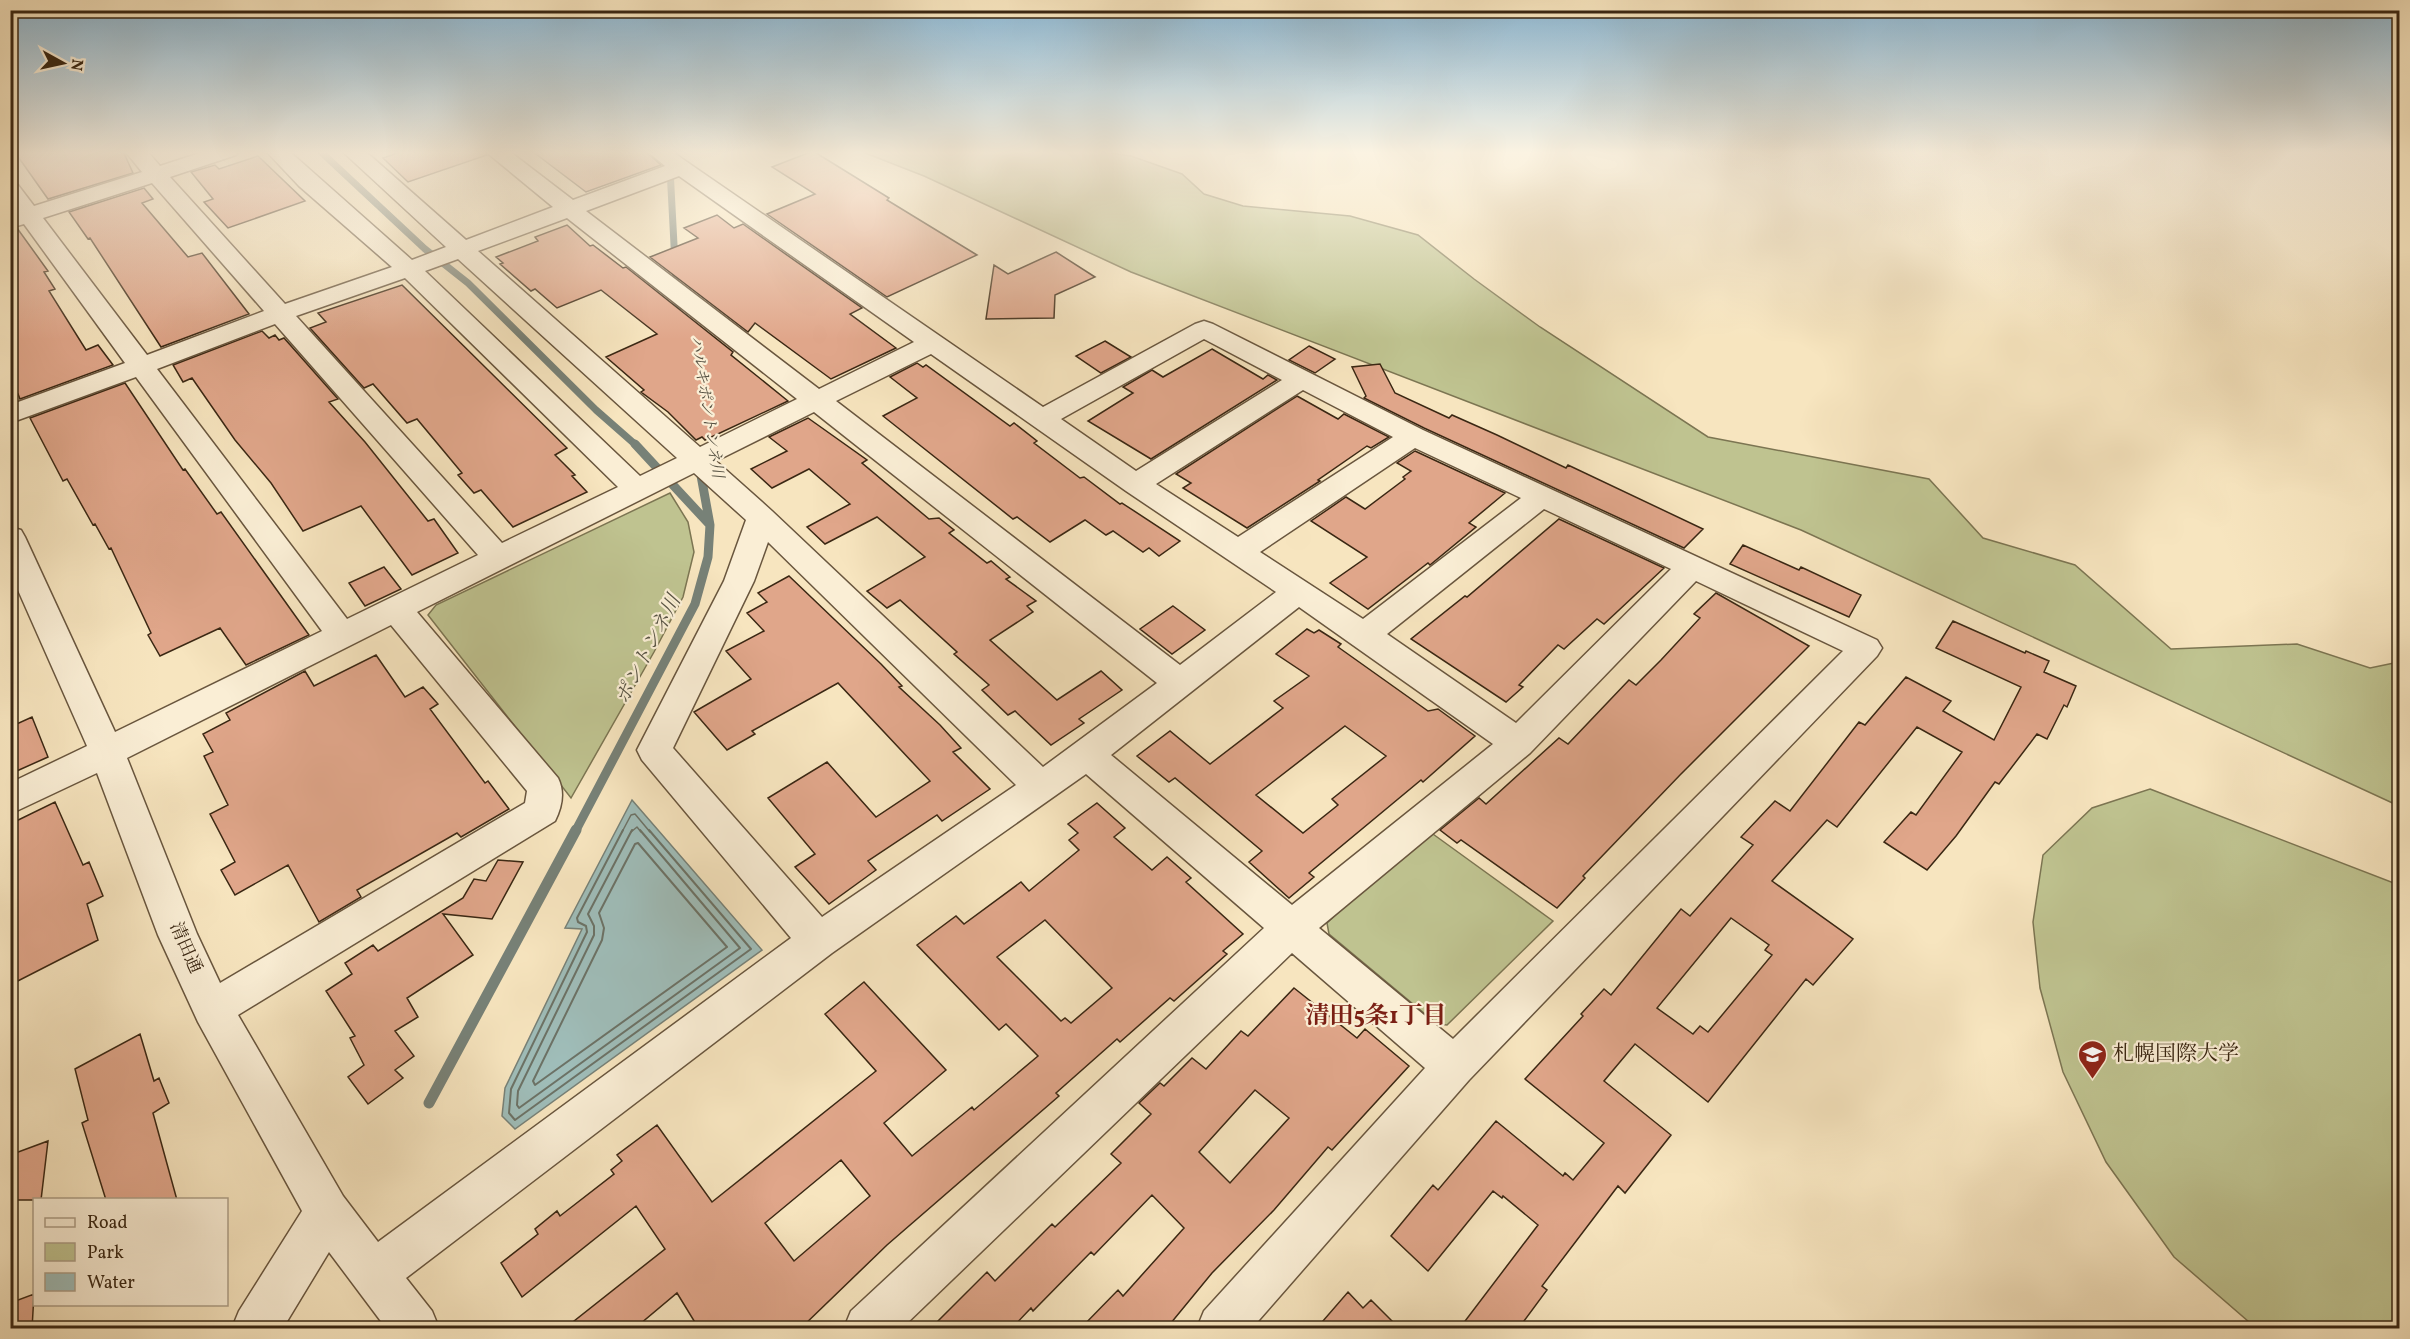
<svg xmlns="http://www.w3.org/2000/svg" width="2410" height="1339" font-family="Vollkorn,'Noto Serif JP',serif">
<style>
.green{fill:#bfc390;stroke:#7c7552;stroke-width:1.5}
.water{fill:#9fbdb9;stroke:#778177;stroke-width:1.5}
.lines{fill:none;stroke-linecap:round;stroke-linejoin:round}
.shore-far1{stroke:#6c7266;stroke-width:1.5}
.shore{stroke:#6c7266;stroke-width:2}
.stream-far2{stroke:#778177;stroke-width:7}
.stream-far1{stroke:#778177;stroke-width:9}
.stream{stroke:#778177;stroke-width:11}
.building{fill:#e0a68a;stroke:#3a2713;stroke-width:1.5;fill-rule:evenodd}
.minor-casing{stroke:#69563e;stroke-width:3}
.minor{fill:#faeed5;fill-rule:evenodd}
.labels{text-anchor:middle;dominant-baseline:central;stroke-width:4.5;stroke-linejoin:round;paint-order:stroke}
.far-water-label{font-size:16px;font-style:italic;fill:#585445;stroke:#faeed5}
.street-label{font-size:18px;fill:#3a2713;stroke:#faeed5}
.water-label{font-size:20px;font-style:italic;fill:#585445;stroke:#faeed5}
.near-poi-label{font-size:21px;fill:#3a2713;stroke:#faeed5;text-anchor:start}
.near-neighbourhood-label{font-size:24px;font-weight:bold;fill:#7a1f14;stroke:#faeed5}
</style>
<rect width="100%" height="100%" fill="#f7e5bf"/>
<filter id="stains"><feTurbulence type="fractalNoise" baseFrequency=".00333" numOctaves="4"/><feColorMatrix values="0 0 0 0 .2 0 0 0 0 .09 0 0 0 0 .02 0 0 0 .5 -.17"/></filter>
<radialGradient id="worn" r=".72"><stop offset=".6" stop-color="#630" stop-opacity="0"/><stop offset="1" stop-color="#630" stop-opacity=".3"/></radialGradient>
<path class="green" d="M860,151H1097L1131,156L1182,174L1204,194L1243,206L1350,216L1418,235L1474,279L1540,327L1708,437L1929,479L1983,538L2075,565L2171,649L2297,644L2370,668L2399,662V806L1801,530L1131,272L924,176Z
M670,493L688,522L694,552L683,597L654,652L571,798L428,615L436,605Z
M2150,789L2399,885V1328H2256L2174,1257L2106,1162L2063,1072L2040,988L2033,922L2043,855L2092,808Z
M1426,829L1553,921L1447,1025L1437,1024L1329,934L1327,923Z"/>
<path class="water" d="M632,800L762,950L515,1129L502,1116L505,1088L582,929L565,928Z"/>
<g class="lines">
<path class="shore-far1" d="M622,832L631,815L635,814L650,832
M631,832L637,827L641,832"/>
<path class="shore" d="M623,830L577,918L578,922L586,926L587,932L511,1089L509,1113L515,1120L751,949L649,830
M632,830L588,914L594,926V935L518,1091L517,1105L519,1108L740,948L640,830
M638,843L727,947L535,1085L533,1081L602,940L604,928L599,913L635,844Z"/>
<path class="stream-far2" d="M320,151L425,249L468,283L596,410L637,446
M670,169L678,320"/>
<path class="stream-far1" d="M635,444L710,525
M575,832L695,604L708,557L710,525L700,470"/>
<path class="stream" d="M429,1103L576,830"/>
</g>
<path class="building" d="M14,151H123L133,173L48,199Z
M403,151H483L487,155L408,182L383,158Z
M532,151H645L661,165L586,192Z
M813,151L889,198L887,200L977,255L887,297L767,214L815,194L772,167Z
M258,156L305,201L228,228L204,202L213,199L191,172L215,165L219,169Z
M144,188L153,199L142,203L188,257L202,253L249,314L161,347L90,238L88,239L69,212Z
M717,215L734,228L743,224L862,308L850,314L896,348L831,379L755,323L748,332L650,257L698,238L684,228Z
M567,225L590,246L593,245L623,268L626,267L733,352L731,355L788,401L705,440L702,437L696,440L668,412L641,392L644,390L606,357L657,334L601,290L557,308L535,289L531,291L500,264L503,263L496,257L538,241L535,237Z
M17,228L48,271L44,272L55,289L49,291L86,350L98,345L113,365L20,399L18,394L10,396V230Z
M1056,252L1095,277L1055,295L1054,318L986,319L994,265L1008,274Z
M402,285L567,448L555,455L575,475L572,476L587,492L513,527L481,490L474,493L458,475L462,473L417,419L407,423L373,384L364,388L310,328L326,322L318,313Z
M262,331L269,338L275,335L279,340L284,338L338,399L329,402L365,442L428,521L434,519L458,553L412,575L361,506L303,531L271,483L235,440L192,378L183,382L173,365Z
M1105,341L1131,357L1101,373L1076,356Z
M1309,346L1335,359L1315,373L1289,360Z
M1212,349L1263,379L1268,375L1277,380L1151,459L1088,421L1133,393L1123,387L1152,370L1163,377Z
M917,363L923,367L926,365L1010,426L1014,423L1037,441L1034,443L1080,478L1084,477L1120,504L1122,503L1180,541L1159,556L1149,548L1143,552L1113,531L1106,535L1085,520L1050,542L1017,517L1013,519L883,416L917,398L890,377Z
M1380,364L1395,393L1449,418L1452,415L1497,435L1566,468L1568,465L1703,529L1684,548L1424,428L1364,398L1366,396L1352,367Z
M125,383L183,470L185,469L217,514L221,512L309,635L246,665L220,628L160,656L148,635L151,633L111,548L109,549L95,524L93,525L67,479L63,481L30,418Z
M1297,396L1338,419L1344,414L1389,437L1371,448L1367,446L1318,480L1320,481L1247,528L1183,488L1191,483L1176,474Z
M808,418L867,460L862,463L929,519L939,518L954,530L949,533L987,563L991,561L1010,577L1006,579L1036,601L1027,606L1033,612L990,640L1057,700L1101,671L1122,690L1079,719L1084,723L1051,745L1015,711L1008,715L982,690L989,685L954,654L957,652L900,600L887,608L867,591L925,557L877,517L825,544L807,527L850,504L809,469L772,488L751,469L787,451L769,437Z
M1415,451L1505,493L1469,523L1476,527L1430,565L1428,563L1368,609L1330,583L1367,557L1311,521L1346,497L1365,509L1405,479L1403,477L1411,471L1397,463Z
M1559,519L1664,568L1604,624L1597,619L1564,649L1558,645L1519,685L1523,687L1506,702L1411,639L1465,596L1467,597Z
M1743,545L1799,570L1801,567L1861,595L1849,617L1730,564Z
M384,567L401,589L365,606L349,583Z
M789,576L881,664L902,686L899,687L940,725L961,748L953,752L990,789L942,821L937,815L868,861L876,870L829,904L795,867L815,854L768,798L827,762L876,817L930,781L838,683L752,731L755,734L727,750L694,712L751,679L726,651L764,631L747,613L767,602L758,593Z
M1716,593L1809,646L1680,775L1583,876L1585,878L1557,908L1461,840L1457,843L1440,830L1479,798L1486,804L1559,738L1568,744L1629,680L1636,685L1661,660L1700,618L1694,614Z
M1173,606L1205,630L1172,654L1140,629Z
M1953,621L2025,653L2026,651L2049,661L2044,672L2076,686L2067,707L2064,705L2047,739L2037,734L1999,784L1995,782L1956,836L1927,870L1884,842L1911,812L1916,815L1962,752L1917,727L1837,827L1827,820L1772,881L1853,939L1813,985L1806,979L1708,1102L1635,1044L1604,1081L1671,1135L1625,1193L1618,1186L1542,1286L1547,1290L1518,1329H1459L1538,1225L1503,1196L1502,1198L1493,1191L1428,1271L1391,1236L1433,1185L1438,1190L1496,1121L1563,1176L1565,1173L1573,1180L1604,1143L1525,1079L1583,1016L1581,1014L1604,989L1611,995L1681,909L1690,916L1753,845L1741,837L1775,801L1790,811L1859,722L1865,725L1906,677L1951,701L1943,711L1994,740L2021,687L1936,648ZM1731,918L1769,945L1765,950L1772,955L1708,1032L1700,1026L1693,1034L1657,1008Z
M1307,629L1314,633L1319,630L1341,644L1338,647L1428,711L1438,709L1475,736L1423,782L1421,780L1309,873L1314,877L1289,898L1249,862L1262,851L1175,778L1169,782L1137,756L1170,731L1210,764L1283,708L1274,701L1309,676L1276,654ZM1345,726L1386,756L1332,799L1338,805L1303,833L1256,795Z
M376,655L405,697L423,687L438,704L430,709L485,783L488,781L509,809L461,837L457,833L357,890L361,897L319,922L288,865L235,895L221,870L235,862L210,814L228,805L204,756L213,752L203,734L230,720L226,713L305,671L314,686Z
M32,717L48,757L10,774V727Z
M55,802L83,865L89,862L103,896L87,904L98,940L10,985V824Z
M1097,803L1125,828L1114,837L1152,870L1167,857L1191,878L1186,882L1243,934L1223,951L1227,954L1174,1001L1170,998L1120,1042L1117,1039L1056,1093L1059,1096L887,1245L800,1329H699L677,1293L634,1329H564L665,1249L636,1206L522,1297L501,1263L538,1234L535,1229L557,1211L560,1216L614,1174L611,1170L622,1161L617,1155L657,1125L712,1202L876,1071L825,1014L864,982L946,1070L884,1123L912,1156L972,1107L974,1110L1038,1056L1006,1024L999,1030L917,945L956,916L964,924L1021,882L1029,891L1079,850L1069,840L1078,833L1068,824ZM1045,920L1112,988L1071,1023L1065,1018L1061,1021L997,957ZM841,1160L870,1196L794,1261L765,1223Z
M498,860L523,862L492,919L443,914L473,955L407,998L418,1017L395,1031L414,1056L395,1070L403,1078L368,1104L348,1077L364,1065L350,1038L355,1036L326,991L352,974L345,963L373,945L378,951L463,898L474,879L486,881Z
M1294,988L1357,1038L1365,1029L1409,1066L1332,1150L1328,1147L1274,1210L1212,1273L1166,1329H1080L1118,1290L1123,1296L1184,1228L1152,1195L1094,1255L1091,1252L1033,1311L1031,1308L1011,1329H930L987,1272L995,1281L1052,1224L1055,1227L1121,1163L1111,1154L1151,1114L1139,1103L1160,1083L1164,1086L1192,1058L1206,1069L1241,1031L1248,1036ZM1255,1090L1289,1118L1230,1183L1199,1152Z
M140,1034L154,1081L159,1078L169,1103L153,1113L177,1200H106L82,1123L88,1120L75,1069Z
M48,1141L41,1200H10V1155Z
M1348,1292L1363,1308L1371,1300L1400,1329H1316Z
M34,1294L32,1329H10V1303Z"/>
<g class="lines">
<defs>
<path id="minor" d="M125,151H147L160,166L206,151H239L236,155L170,177L285,304L392,267L299,186L266,151H289L412,260L446,247L342,151H365L466,240L553,207L485,151H509L573,200L665,166L647,151H671L1043,407L1195,324L1204,321L1213,324L1423,430L1877,640L1882,648L1877,656L1469,1080L1252,1328H1197L1204,1311L1425,1068L1292,953L902,1328H844L851,1311L1264,928L1086,774L832,953L406,1278L432,1311L439,1328H386L329,1252L283,1328H232L239,1311L302,1211L198,1022L158,935L97,773L10,814V783L87,746L10,572V527L21,530L25,537L115,732L322,631L136,377L10,423V405L125,363L24,224L10,228V214L15,212L10,206V183L18,185L34,206L142,172ZM679,176L914,342L819,389L586,211ZM152,183L264,311L147,355L43,218ZM567,218L797,399L700,447L478,251ZM458,259L677,458L640,476L425,271ZM405,278L618,487L502,543L296,316ZM275,324L478,555L347,619L157,369ZM1204,339L1282,380L1136,471L1061,419ZM931,354L1126,491L1276,592L1180,665L836,401ZM1303,390L1393,437L1238,537L1156,484ZM814,412L1157,683L1043,767L772,511L716,461ZM1415,448L1521,498L1363,619L1260,552ZM694,473L746,520L724,581L637,750L642,760L791,938L378,1242L343,1196L238,1015L555,821C562,807 565,792 558,778L417,612ZM1544,509L1671,569L1516,723L1387,634ZM768,542L1016,785L822,917L673,748L754,581ZM1696,581L1843,651L1453,1039L1319,928L1530,753ZM1299,607L1493,744L1292,905L1111,755ZM391,625L527,791L525,803L220,983L197,934L127,758Z"/>
</defs>
<use href="#minor" class="minor-casing"/>
<use href="#minor" class="minor"/>
</g>
<linearGradient id="sky" x2="0" y2="1"><stop stop-color="#8bb8d5"/><stop offset="0.45" stop-color="#fbf3e2"/><stop offset="1" stop-color="#fbf3e2" stop-opacity="0"/></linearGradient>
<rect width="2410" height="339" fill="url(#sky)"/>
<defs>
<symbol id="university-pin" viewBox="-11 -11 22 30"><path d="M0 17L-7.5 6A9.5 9.5 0 1 1 7.5 6Z" fill="#8f2418" stroke="#faeed5"/><path d="M0-5L7-2L0 1L-7-2ZM-4 1L0 2.5L4 1V4Q0 6-4 4Z" fill="#fff"/></symbol>
</defs>
<g fill-rule="evenodd">
<use href="#university-pin" x="2076" y="1038" width="33" height="45"/>
</g>
<g class="labels">
<g class="far-water-label">
<text transform="translate(706 407) rotate(81)">ハルキポントンネ川</text>
</g>
<g class="street-label">
<text transform="translate(185 948) rotate(66)">清田通</text>
</g>
<g class="water-label">
<text transform="translate(649 650) rotate(-63)">ポントンネ川</text>
</g>
<g class="near-poi-label">
<text x="2113" y="1054">札幌国際大学</text>
</g>
<g class="near-neighbourhood-label">
<text x="1376" y="1017">清田5条1丁目</text>
</g>
</g>
<rect width="2410" height="1339" fill="none" stroke="#f7e5bf" stroke-width="36"/>
<rect x="12" y="12" width="2386" height="1315" fill="none" stroke="#3a2713" stroke-width="3"/>
<rect x="18" y="18" width="2374" height="1303" fill="none" stroke="#3a2713" stroke-width="1.5"/>
<rect x="33" y="1198" width="195" height="108" fill="#faeed5" stroke="#ad9e87" stroke-width="1.5"/>
<rect x="45" y="1218" width="30" height="9" fill="#faeed5" stroke="#ad9e87" stroke-width="1.5"/>
<text x="87" y="1228" font-size="18" fill="#3a2713">Road</text>
<rect x="45" y="1243" width="30" height="18" fill="#bfc390" stroke="#ad9e87" stroke-width="1.5"/>
<text x="87" y="1258" font-size="18" fill="#3a2713">Park</text>
<rect x="45" y="1273" width="30" height="18" fill="#9fbdb9" stroke="#ad9e87" stroke-width="1.5"/>
<text x="87" y="1288" font-size="18" fill="#3a2713">Water</text>
<g transform="translate(63 63) rotate(98)" stroke="#faeed5" stroke-width="4.5" paint-order="stroke">
<path d="M0-4.5L10 22L0 15L-10 22Z" fill="#3a2713"/>
<text y="-9" font-size="16" font-weight="bold" text-anchor="middle" fill="#3a2713">N</text>
</g>
<rect width="100%" height="100%" filter="url(#stains)"/>
<rect width="100%" height="100%" fill="url(#worn)"/>
</svg>
